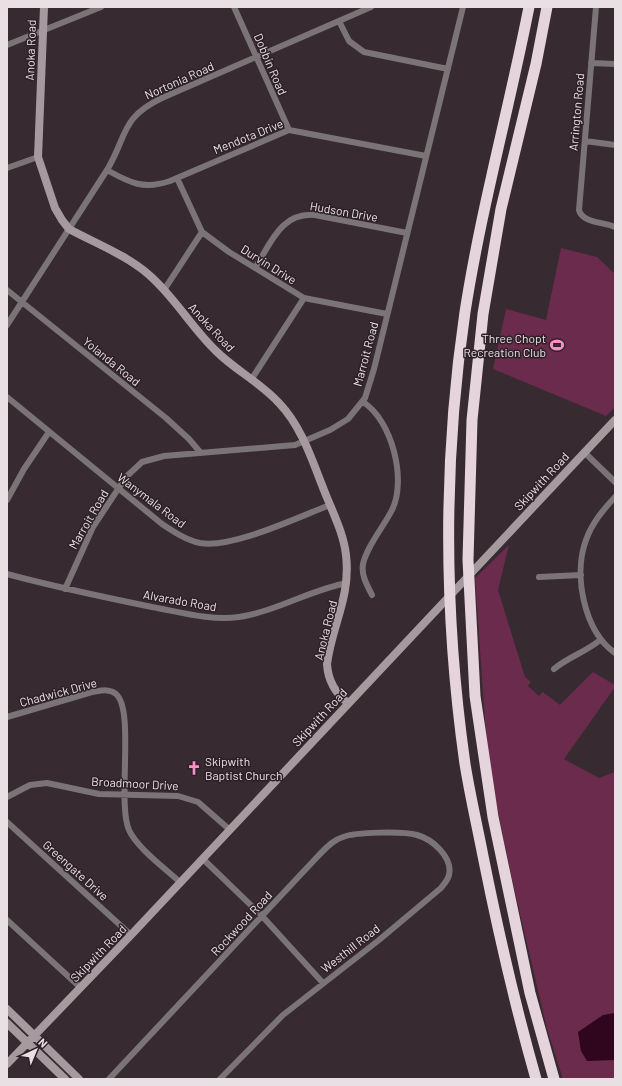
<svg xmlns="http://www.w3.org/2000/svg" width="622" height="1086" font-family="Barlow,sans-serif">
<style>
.green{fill:#6a2b4d}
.water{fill:#30051e}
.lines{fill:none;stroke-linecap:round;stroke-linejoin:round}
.street{stroke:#7b7477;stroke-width:6}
.secondary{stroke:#a69a9f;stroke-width:8}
.highway{stroke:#e5d4db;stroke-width:11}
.labels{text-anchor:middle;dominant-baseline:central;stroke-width:3;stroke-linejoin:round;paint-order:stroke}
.street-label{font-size:12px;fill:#e9e0e4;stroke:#2d2026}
.poi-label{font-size:12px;fill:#e9e0e4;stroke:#2d2026;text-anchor:end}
</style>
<rect width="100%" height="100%" fill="#372a30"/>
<path class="green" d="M561,248L597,257L615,274V407L606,416L493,369L506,309L546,320Z
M509,545L498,590L525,677L531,682L528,686L539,696L543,692L560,705L593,672L615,685V687L564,759L599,778L615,772V1079H563L547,1029L514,888L488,764L475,578Z"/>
<path class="water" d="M615,1013V1060L587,1061L581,1051L578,1032L603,1015Z"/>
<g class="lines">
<path class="street" d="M234,7L289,130
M596,7L579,210C582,223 605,222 615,227
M339,21L349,41L364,52L448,69
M7,45L101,7
M591,63L615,64
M585,141L615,145
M7,168L38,157
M107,170C130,183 144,190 170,181L289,130L426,156
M177,178L202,232L229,252L304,298L387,314
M255,268C271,243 281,212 315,215L407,233
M7,290L166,418L189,439L200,452
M164,290L202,232
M7,325L107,170C128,135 120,118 162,98L371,7
M251,380L304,298
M7,397L162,524C174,532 186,540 200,543C232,549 298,517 330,505
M363,402C392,420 407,480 392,510C384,526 367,546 363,564C361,575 367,585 372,595
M584,452L615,482
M615,497C603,510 592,523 586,540C573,575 584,631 615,653
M7,500L24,469L49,432
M7,574C55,587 103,597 152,607C180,612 211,621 239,617C277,611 310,590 347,583
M539,577L581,575
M65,589L93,527L126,477L142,462L164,456L295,445L330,430L348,419L365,398L374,369L463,7
M554,669C568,657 586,652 600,640
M7,717L92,692C100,691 109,688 116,694C135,710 117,803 129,830C137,848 166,869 181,883
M7,797L30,785L47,783L99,794L178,796L198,802L230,830
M7,822L131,935
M203,859L262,916L323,983
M7,920L81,988
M109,1079L319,855C326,848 333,840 343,837C356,832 403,831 417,835C432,839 453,857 449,875C448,880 444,884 441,888L379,940L283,1015L220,1079"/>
<path class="secondary" d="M44,7L38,157L55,208L62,220L69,229C95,243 126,255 148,274C174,296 191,327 216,351C235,370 261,383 279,403C304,429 314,467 328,500C335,517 344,536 346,555C351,597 332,625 327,664C328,681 335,693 348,703
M7,1009L79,1079
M7,1023L65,1079
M7,1064L131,935L615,420"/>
<path class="highway" d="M529,7C509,109 481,209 465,312C443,461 444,616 465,764C470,795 477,825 483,856C498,931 515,1005 536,1079
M547,7L536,64L501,209L483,314L472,420L468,560L475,696L493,817L530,993L554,1079"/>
</g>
<defs>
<symbol id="stadium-bare" viewBox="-9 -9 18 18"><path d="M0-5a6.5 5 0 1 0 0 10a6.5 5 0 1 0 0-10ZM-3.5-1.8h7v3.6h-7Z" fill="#fa8fc6" stroke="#2d2026" stroke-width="2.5" paint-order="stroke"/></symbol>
<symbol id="church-bare" viewBox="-9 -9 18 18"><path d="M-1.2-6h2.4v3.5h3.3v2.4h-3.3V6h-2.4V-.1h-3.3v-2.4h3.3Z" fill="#fa8fc6" stroke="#2d2026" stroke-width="2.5" paint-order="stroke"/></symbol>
</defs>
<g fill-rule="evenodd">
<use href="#stadium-bare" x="547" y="335" width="20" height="20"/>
<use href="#church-bare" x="184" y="758" width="20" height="20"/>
</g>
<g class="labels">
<g class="street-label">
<text transform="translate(30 50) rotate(-88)">Anoka Road</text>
<text transform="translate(271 64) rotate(67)">Dobbin Road</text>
<text transform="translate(179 80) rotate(-24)">Nortonia Road</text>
<text transform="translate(576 112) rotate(-85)">Arrington Road</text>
<text transform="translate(248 136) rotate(-22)">Mendota Drive</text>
<text transform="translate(344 211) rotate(10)">Hudson Drive</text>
<text transform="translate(269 264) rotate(32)">Durvin Drive</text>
<text transform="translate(212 327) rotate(47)">Anoka Road</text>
<text transform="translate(365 354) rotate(-75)">Marroit Road</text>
<text transform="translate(112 361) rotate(39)">Yolanda Road</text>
<text transform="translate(541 481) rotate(-47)">Skipwith Road</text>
<text transform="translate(152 500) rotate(37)">Wanymala Road</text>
<text transform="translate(88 519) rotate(-60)">Marroit Road</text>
<text transform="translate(180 600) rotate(10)">Alvarado Road</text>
<text transform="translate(325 630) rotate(-76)">Anoka Road</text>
<text transform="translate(58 692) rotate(-15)">Chadwick Drive</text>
<text transform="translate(319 717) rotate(-47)">Skipwith Road</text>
<text transform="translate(135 783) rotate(3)">Broadmoor Drive</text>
<text transform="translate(76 870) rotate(42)">Greengate Drive</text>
<text transform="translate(241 923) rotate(-47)">Rockwood Road</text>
<text transform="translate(350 948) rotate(-38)">Westhill Road</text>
<text transform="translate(98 953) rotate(-46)">Skipwith Road</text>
</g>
<g class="poi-label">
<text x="546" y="338">Three Chopt<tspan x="546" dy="14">Recreation Club</tspan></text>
<text x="205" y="761" text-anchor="start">Skipwith<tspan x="205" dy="14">Baptist Church</tspan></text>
</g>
</g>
<rect width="622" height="1086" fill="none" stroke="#e9e0e4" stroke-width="16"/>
<g transform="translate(36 1050) rotate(44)" stroke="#2d2026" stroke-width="3" paint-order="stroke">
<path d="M0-3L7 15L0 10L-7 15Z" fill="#e9e0e4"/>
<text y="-6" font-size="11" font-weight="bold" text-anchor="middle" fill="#e9e0e4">N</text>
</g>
</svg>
